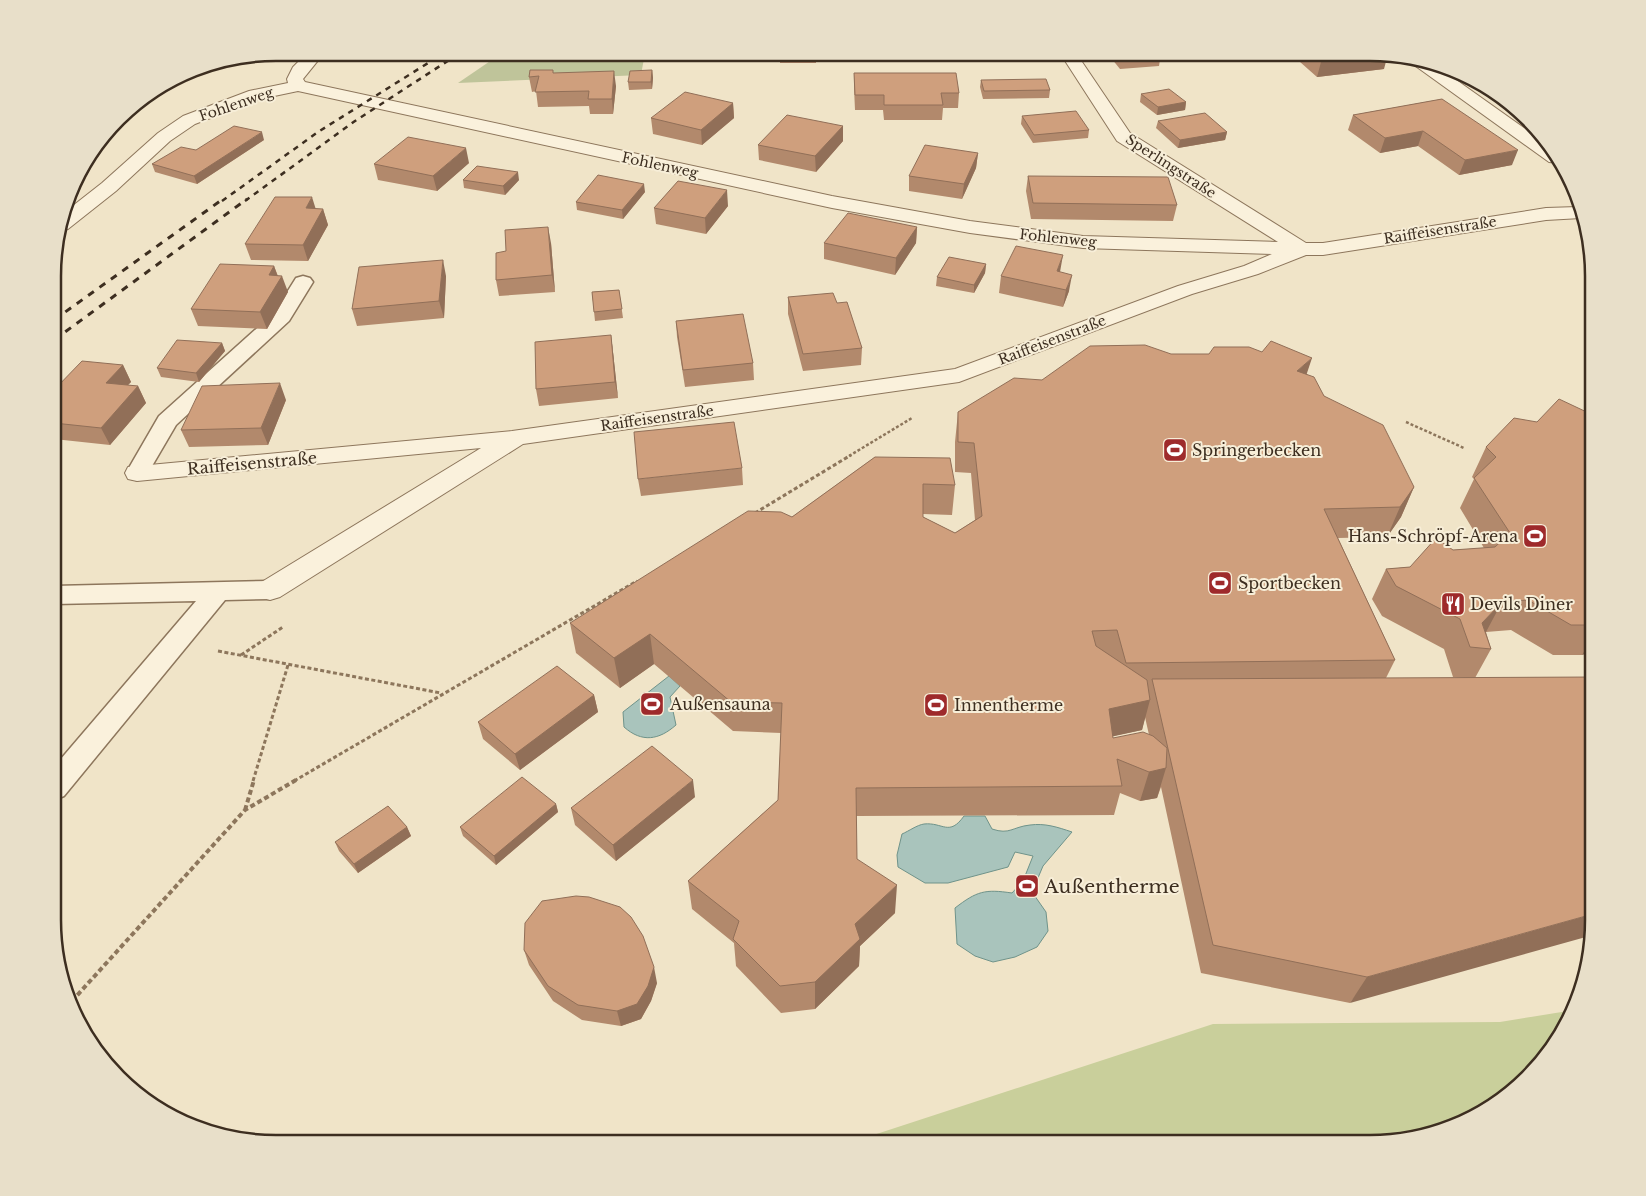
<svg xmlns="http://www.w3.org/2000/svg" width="1646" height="1196" font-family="'Libre Baskerville',serif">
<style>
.green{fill:#c9cf9b}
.cemetery{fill:#bfc49a}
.water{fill:#a9c4bc;stroke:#6f938a}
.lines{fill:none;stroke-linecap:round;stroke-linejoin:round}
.lane-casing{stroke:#8d765c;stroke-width:3}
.street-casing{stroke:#8d765c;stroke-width:2}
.path-far2{stroke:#8d765c;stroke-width:2.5;stroke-dasharray:3 2;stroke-linecap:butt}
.path-far1{stroke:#8d765c;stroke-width:3;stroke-dasharray:4 2.5;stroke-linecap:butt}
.path{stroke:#8d765c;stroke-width:4;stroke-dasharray:5 3;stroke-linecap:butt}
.lane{fill:#faf1dc;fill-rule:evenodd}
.street{fill:#faf1dc;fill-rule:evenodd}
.rail-far1{stroke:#3d2e20;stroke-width:2.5;stroke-dasharray:5.5 5.5;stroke-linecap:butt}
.rail{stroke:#3d2e20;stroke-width:3;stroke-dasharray:7 7;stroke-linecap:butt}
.wall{fill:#b2896c;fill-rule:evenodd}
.shaded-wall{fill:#916f58}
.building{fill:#cf9f7d;stroke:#916f58}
.labels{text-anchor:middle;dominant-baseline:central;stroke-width:4;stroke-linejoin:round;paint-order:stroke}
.far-street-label{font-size:14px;fill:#3d2e20;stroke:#f7eed8}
.poi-label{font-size:16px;fill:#3d2e20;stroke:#f7eed8;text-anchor:start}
.street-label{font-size:16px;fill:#3d2e20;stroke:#f7eed8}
.near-poi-label{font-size:19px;fill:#3d2e20;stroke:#f7eed8;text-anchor:start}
.rim{fill:none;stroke:#3d2e20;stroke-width:2.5}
</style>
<rect width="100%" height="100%" fill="#f0e4c8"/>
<path class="green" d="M1574,1010L1547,1056L1469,1120L1370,1143H849L1213,1024L1500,1022Z"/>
<path class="cemetery" d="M502,53H645L641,75L458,83Z"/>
<path class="water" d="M669,676L680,686L670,697L676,725C659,740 642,743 624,727L623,712Z
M964,816H985L992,829C1010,835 1012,827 1030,825C1045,823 1057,827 1072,832L1043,866L1032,892L1046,912L1048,931L1037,947L1015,957L993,962L975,956L957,944L955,908C977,891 985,889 1012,893L1023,881L1033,856L1015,852L1008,867L948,883H925L898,867L897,855L902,834C909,831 917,825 924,824C943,822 949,837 964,816Z"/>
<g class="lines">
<defs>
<path id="lane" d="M303,276L310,278L313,282L289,321L176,425L145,478L137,480L129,478L126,473L159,416L274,313L296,278Z
M270,581L279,584L282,590L279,596L270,599L225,600L64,796L54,800V767L196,601L54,604V586Z"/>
<path id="street" d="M307,53H324L303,79L305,82L832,196L970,221L1083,236L1278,242L1117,141L1060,53H1076L1130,133L1306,243H1323L1546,208L1578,207L1581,218L1546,220L1323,255H1306L1258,274L1192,294L959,382L523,444L280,597L270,600L260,597L256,590L260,583L481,448L137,481L128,479L125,473L128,467L512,431L955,369L1178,286L1244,266L1272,254L1083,248L970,233L832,208L298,91L260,99L195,124L170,141L116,191L68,229L59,231L65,212L102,183L158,133L183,116L249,91L288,83L287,79L293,67Z
M1409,58L1431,62L1538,138L1559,163L1549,162L1410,62Z"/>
</defs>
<use href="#lane" class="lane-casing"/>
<use href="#street" class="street-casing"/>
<path class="path-far2" d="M1406,422L1464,448
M849,456L912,418"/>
<path class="path-far1" d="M755,513L851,455
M218,651L441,693
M241,655L283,627
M253,781L288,665
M294,781L637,581"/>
<path class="path" d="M245,810L254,780
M72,1001L245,810L296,780"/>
<use href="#lane" class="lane"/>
<use href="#street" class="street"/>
<path class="rail-far1" d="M222,201L318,132L444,53
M245,201L355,121L460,53"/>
<path class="rail" d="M54,320L223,199
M54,340L247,199"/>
</g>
<path class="wall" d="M780,53H868H816V63H780Z
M970,53H1023V54L971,56Z
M1107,53H1161L1159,66L1120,69Z
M1291,53H1384V69L1317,77L1291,54Z
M652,70L653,78L652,89L629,90L628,82Z
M554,73L616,86L613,114H590L589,106L538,107L536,91L532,92L529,77Z
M854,73L959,93L958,108H943L942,120H884L883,110H855L854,88Z
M981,80L1050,90L1049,98L983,99L980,87Z
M1141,94L1186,102L1185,110L1157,115L1140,102Z
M1442,99L1512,165L1459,175L1418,146L1380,153L1348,130L1353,115Z
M733,103L734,118L702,145L653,134L651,118Z
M1022,116L1089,130L1088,138L1033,143L1021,124Z
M1158,121L1227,132L1225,140L1178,148L1156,128Z
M843,126V141L816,172L759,160L758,145Z
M264,140L197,184L155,172L152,164L196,150Z
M978,153L976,168L962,199L909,191V176Z
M469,163L437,191L378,180L374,164Z
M1028,176L1177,205L1173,221L1031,219L1026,191Z
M463,180H519L505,195L464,188Z
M645,192L623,219L577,210L576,202Z
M728,206L706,234L656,224L654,208Z
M323,209L328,225L308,261L251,260L245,244Z
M917,227L916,243L895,275L824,259V243Z
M551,243L555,292L499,296L496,280L506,251Z
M986,264L985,273L974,293L936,286L937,277Z
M274,266L278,276L288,292L267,329L198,326L191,309Z
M1060,272L1069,291L1063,307L999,293L1001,276Z
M446,276L444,318L357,326L352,309Z
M619,290L623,318L595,321L592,292Z
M788,297L837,303L862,348L861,365L803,371L788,314Z
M676,321L753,363L754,380L685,387L677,337Z
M611,335L613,352L618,398L539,406L536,389Z
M222,343L225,351L199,382L161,377L157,368Z
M1171,354L1307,374L1324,396L1414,487L1401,517L1387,537L1338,538L1395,660L1386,678H1464L1453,677L1444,649L1382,616L1372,599L1386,569L1410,567L1453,550L1484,548L1460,508L1474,479L1472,477L1486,447L1537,422L1593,415V651L1582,655H1553L1511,630L1486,632L1491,649L1475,678L1593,677L1350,1003L1201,973L1161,787L1157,798L1140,801L1120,793L1114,815L856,816L857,859L895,913L860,946L859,966L815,1009L781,1013L736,966L734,943L692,909L688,881L778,800L781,733L733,731L654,664L620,688L576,653L570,623L792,517L875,457L955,485L952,515L923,514V517L955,533L975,520L971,473L955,472V442L958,412L1042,380ZM1145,717L1149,735L1113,738V736L1142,730Z
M123,365L131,382L127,385L138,386L146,403L110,445L54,439V390Z
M286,400L268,445L189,447L181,430Z
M742,468L743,485L641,496L638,479Z
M594,695L598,712L520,770L483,739L478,722Z
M695,797L616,861L575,825L571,808Z
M556,804L558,812L496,865L463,836L460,827Z
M407,827L411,836L358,873L339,851L335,842Z
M524,950L657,983L651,1001L641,1019L621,1026L582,1020L553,1001L529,965Z"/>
<path class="shaded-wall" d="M1388,54L1384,69L1317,77L1321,62Z
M652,70L653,78L652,89L651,82Z
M614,71L616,86L613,114L612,99Z
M1186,102L1185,110L1157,115L1158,107Z
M733,103L734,118L702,145L701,130Z
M843,126V141L816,172L815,156Z
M1423,131L1418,146L1380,153L1385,138Z
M262,132L264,140L197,184L194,176Z
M1227,132L1225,140L1178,148L1180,140Z
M466,148L469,163L437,191L433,176Z
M1518,150L1512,165L1459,175L1465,160Z
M978,153L976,168L962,199L964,184Z
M518,172L519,180L505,195L503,186Z
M644,184L645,192L623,219L622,210Z
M727,190L728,206L706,234L705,218Z
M312,197L317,213L306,208Z
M323,209L328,225L308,261L303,245Z
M548,227L551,243L555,292L552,275Z
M917,227L916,243L895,275L896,258Z
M1063,255L1060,272L1055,288L1057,271Z
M443,260L446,276L444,318L439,301Z
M986,264L985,273L974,293V285Z
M274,266L279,280L282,276L288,292L267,329L260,312L269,275Z
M1072,275L1069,291L1063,307L1066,290Z
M611,335L613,352L618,398L615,382Z
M222,343L225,351L199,382L196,373Z
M1312,358L1302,388L1297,371Z
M123,365L131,382L114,400L106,383Z
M280,383L286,400L268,445L261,428Z
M138,386L146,403L110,445L101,428Z
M1414,487L1401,517L1387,537L1400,507Z
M1502,602L1486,632L1471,647L1482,623Z
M650,634L654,664L620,688L614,658Z
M1593,637V651L1582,655Z
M594,695L598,712L520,770L515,754Z
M1150,700L1142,730L1101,739L1109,709Z
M1166,768L1157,798L1140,801L1149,772Z
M693,780L695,797L616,861L613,845Z
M556,804L558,812L496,865L494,856Z
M407,827L411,836L358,873L354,864Z
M897,885L895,913L860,946L859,966L815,1009V982L855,924Z
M1593,914V935L1350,1003L1367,977Z
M654,967L657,983L651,1001L641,1019L621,1026L617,1011Z"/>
<path class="building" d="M1122,53H1141L1123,54Z
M1310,53H1384L1388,54L1321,62Z
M530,70H553V73L614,71L612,99H588L589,91L535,92L539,76L529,77Z
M652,70L651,82H628L630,71Z
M854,73H956L959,93H941L943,105H884V95H855Z
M1046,79L1050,90L984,91L981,80Z
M1169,89L1186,102L1158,107L1141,94Z
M685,92L733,103L701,130L651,118Z
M1442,99L1518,150L1465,160L1423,131L1385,138L1353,115Z
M1076,111L1089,130L1034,135L1022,116Z
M1205,113L1227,132L1180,140L1158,121Z
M787,115L843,126L815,156L758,145Z
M234,126L262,132L194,176L152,164L181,147L196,150Z
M408,137L466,148L433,176L374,164Z
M925,145L978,153L964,184L909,176Z
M477,166L518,172L503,186L463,180Z
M598,175L644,184L622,210L576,202Z
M1028,176L1168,177L1177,205L1033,203Z
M678,181L727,190L705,218L654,208Z
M275,197H312L306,208L323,209L303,245L245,244Z
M848,213L917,227L896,258L824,243Z
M548,227L552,275L496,280V253L506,251L505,230Z
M1016,246L1063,255L1057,271L1072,275L1066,290L1001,276Z
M949,257L986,264L974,285L937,277Z
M443,260L439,301L352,309L359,267Z
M220,264L274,266L269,275L282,276L260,312L191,309Z
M619,290L622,309L594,312L592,292Z
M833,293L837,303L847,302L862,348L803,354L788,297Z
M743,314L753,363L683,370L676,321Z
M611,335L615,382L536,389L535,342Z
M177,340L222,343L196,373L157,368Z
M1271,341L1312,358L1297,371L1314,377L1324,396L1383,425L1414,487L1400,507L1324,509L1395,660L1126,663L1117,630L1092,631L1096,646L1147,680L1150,700L1109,709L1113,738L1143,732L1153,736L1167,748L1166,768L1149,772L1117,759L1122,786L856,788L857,859L897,885L855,924L860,939L815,982L780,986L733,939L739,921L688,881L778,800L782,703L731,702L650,634L614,658L570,623L748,511L781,512L792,517L875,457L950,458L955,485L923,484V517L955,533L982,516L974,443L958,442V412L1014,378L1042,380L1090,346L1145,345L1171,354H1209L1214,347H1249L1262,352Z
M82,361L123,365L106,383L138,386L101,428L54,423V390Z
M280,383L261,428L181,430L202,386Z
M1559,399L1593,415V625H1571L1528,600L1502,602L1482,623L1491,649L1470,647L1460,619L1396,586L1386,569L1410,567L1436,538L1453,550L1495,547L1510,533L1474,478L1496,457L1486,447L1514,418L1537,422Z
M734,422L742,468L638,479L634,432Z
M557,666L594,695L515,754L478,722Z
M1593,677V914L1367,977L1213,945L1152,679Z
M652,746L693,780L613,845L571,808Z
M522,777L556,804L494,856L460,827Z
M388,806L407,827L354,864L335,842Z
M576,896L589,897L620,907L631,917L643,936L654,967L648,986L637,1004L617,1011L578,1005L548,986L524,950L525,923L542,901Z"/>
<defs>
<symbol id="stadium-square" viewBox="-11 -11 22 22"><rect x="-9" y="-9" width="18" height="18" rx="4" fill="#9e2a2b" stroke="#f7eed8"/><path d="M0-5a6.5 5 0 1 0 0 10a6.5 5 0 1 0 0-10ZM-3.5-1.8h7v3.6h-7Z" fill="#fff"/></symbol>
<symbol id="restaurant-square" viewBox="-11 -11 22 22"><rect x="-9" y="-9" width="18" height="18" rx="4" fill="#9e2a2b" stroke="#f7eed8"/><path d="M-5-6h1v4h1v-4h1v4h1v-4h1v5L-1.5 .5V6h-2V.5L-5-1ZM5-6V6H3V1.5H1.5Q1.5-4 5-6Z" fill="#fff"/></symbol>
</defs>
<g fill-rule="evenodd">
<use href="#stadium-square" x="1161" y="436" width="28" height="28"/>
<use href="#stadium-square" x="1521" y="522" width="28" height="28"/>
<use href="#stadium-square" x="1206" y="569" width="28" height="28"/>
<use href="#restaurant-square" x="1439" y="590" width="28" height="28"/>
<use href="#stadium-square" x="638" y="690" width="28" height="28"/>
<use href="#stadium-square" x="922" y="691" width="28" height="28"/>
<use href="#stadium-square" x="1013" y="872" width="28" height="28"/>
</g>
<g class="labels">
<g class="far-street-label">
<text transform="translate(236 104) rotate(-19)">Fohlenweg</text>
<text transform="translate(660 165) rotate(12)">Fohlenweg</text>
<text transform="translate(1171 166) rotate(33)">Sperlingstraße</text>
<text transform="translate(1440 230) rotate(-9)">Raiffeisenstraße</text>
<text transform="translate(1058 238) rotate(6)">Fohlenweg</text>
<text transform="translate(1052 340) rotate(-21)">Raiffeisenstraße</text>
<text transform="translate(657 418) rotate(-8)">Raiffeisenstraße</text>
</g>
<g class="poi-label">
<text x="1192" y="450">Springerbecken</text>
<text x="1518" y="536" text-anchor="end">Hans-Schröpf-Arena</text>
<text x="1238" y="583">Sportbecken</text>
<text x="1470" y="604">Devils Diner</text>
<text x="670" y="704">Außensauna</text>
<text x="954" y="705">Innentherme</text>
</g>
<g class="street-label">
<text transform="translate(252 463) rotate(-5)">Raiffeisenstraße</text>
</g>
<g class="near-poi-label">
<text x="1044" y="886">Außentherme</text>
</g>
</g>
<path d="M0 0H1646V1196H0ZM276 61H1370A215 215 0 0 1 1585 276V920A215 215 0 0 1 1370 1135H276A215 215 0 0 1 61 920V276A215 215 0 0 1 276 61Z" fill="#e8dfc9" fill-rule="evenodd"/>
<path class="rim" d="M276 61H1370A215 215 0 0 1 1585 276V920A215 215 0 0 1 1370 1135H276A215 215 0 0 1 61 920V276A215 215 0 0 1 276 61Z"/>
</svg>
